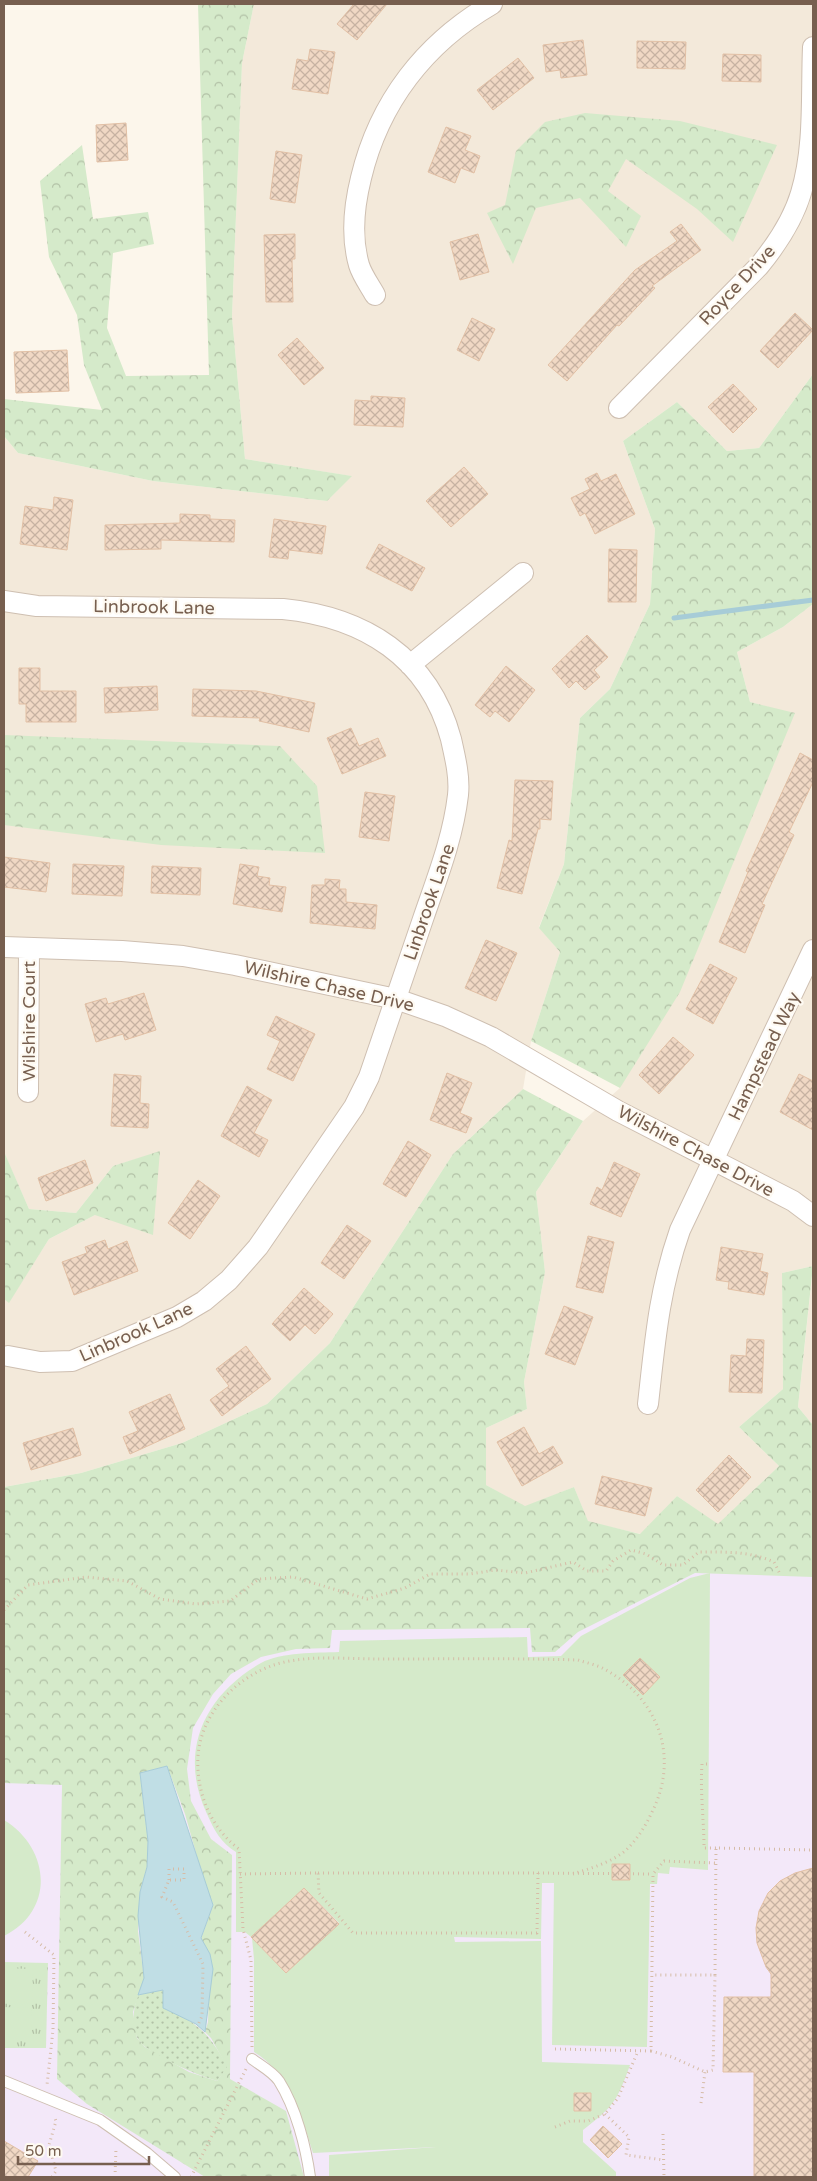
<svg xmlns="http://www.w3.org/2000/svg" width="817" height="2181" font-family="'Varela Round',sans-serif">
<style>
.residential{fill:#f3e9da}
.education{fill:#f3e8f9}
.grass{fill:url(#grass-dots)}
.forest{fill:url(#forest-crowns);fill-rule:evenodd}
.park{fill:url(#park-tufts)}
.pitch{fill:#d5eaca}
.water{fill:#c0dee5;stroke:#a7ccd7}
.lines{fill:none;stroke-linecap:round;stroke-linejoin:round}
.stream{stroke:#a7ccd7;stroke-width:5}
.building{fill:url(#building-cross-hatch);stroke:#e2c0a5}
.service-casing{stroke:#cebfb1;stroke-width:12}
.minor-casing{stroke:#cebfb1;stroke-width:22}
.path{stroke:#d6bca7;stroke-width:3;stroke-dasharray:1 4;stroke-linecap:butt}
.service{stroke:#fff;stroke-width:10}
.minor{stroke:#fff;stroke-width:20}
.labels{text-anchor:middle;dominant-baseline:central;stroke-width:4.5;stroke-linejoin:round;paint-order:stroke}
.street-label{font-size:18px;fill:#775f4f;stroke:#fefaf2}
</style>
<defs>
<pattern id="grass-dots" width="8" height="8" patternUnits="userSpaceOnUse" patternTransform="scale(1.25)"><rect width="8" height="8" fill="#d5eaca"/><path d="M2 2h.1M6 6h.1" fill="none" stroke="#b2c1a6" stroke-width="1.8" stroke-linecap="round"/></pattern>
<pattern id="forest-crowns" width="20" height="18" patternUnits="userSpaceOnUse" patternTransform="scale(1.25)"><rect width="20" height="18" fill="#d5eaca"/><path d="M2 6a3 3 0 1 1 6 0M12 15a3 3 0 1 1 6 0" fill="none" stroke="#b2c1a6"/></pattern>
<pattern id="park-tufts" width="24" height="20" patternUnits="userSpaceOnUse" patternTransform="scale(1.25)"><rect width="24" height="20" fill="#d5eaca"/><path d="M3 7l-1-3M5 7V3M7 7l1-3M15 17l-1-3M17 17v-4M19 17l1-3" fill="none" stroke="#b2c1a6"/></pattern>
<pattern id="building-cross-hatch" width="8" height="8" patternUnits="userSpaceOnUse" patternTransform="scale(1.25)"><rect width="8" height="8" fill="#f0d8c4"/><path d="M0 0l8 8M0 8l8-8" fill="none" stroke="#c7b2a2"/></pattern>
</defs>
<rect width="100%" height="100%" fill="#fcf6eb"/>
<path class="residential" d="M254,4H813V374L759,448L727,451L677,402L623,441L655,529L650,604L610,689L580,718L564,864L539,927L560,952L531,1041L523,1089L453,1154L330,1343L267,1404L182,1443L81,1473L4,1487V1299L9,1302L49,1239L95,1215L160,1152L113,1166L76,1213L29,1209L5,1155L4,1160V436L18,453L153,481L327,501L351,476L245,459L232,317L242,63Z
M813,604V1266L782,1273L783,1389L739,1427L779,1466L718,1525L677,1496L641,1534L588,1522L574,1487L525,1507L486,1485V1428L527,1409L524,1382L545,1272L536,1192L583,1121L620,1088L765,782L794,714L750,702L737,652L783,627Z
M813,1268V1425L798,1407Z"/>
<path class="education" d="M4,1536L813,1545V2177H4Z"/>
<path class="grass" d="M163,1990V2008C200,2023 208,2033 228,2067L217,2081C200,2076 144,2054 137,2037C132,2024 133,2008 138,1995Z"/>
<path class="forest" d="M198,4H254L242,63L232,317L245,459L352,476L327,501L153,481L18,453L4,436V399L102,410L84,365L77,315L49,257L40,181L82,145L93,219L148,212L154,244L113,253L107,328L126,376L209,375Z
M585,113L680,121L777,145L733,242L697,209L626,159L608,191L641,216L626,247L580,198L536,208L513,264L487,213L505,205L516,151L545,122Z
M813,374V604L783,627L737,652L750,702L795,713L680,992L620,1088L531,1041L560,952L539,928L564,864L580,718L610,689L650,604L655,529L623,441L677,402L727,451L759,448Z
M4,735L280,746L317,786L325,853L161,845L4,825Z
M523,1089L583,1121L536,1192L545,1272L524,1382L527,1409L486,1428V1485L525,1506L574,1487L588,1521L640,1534L677,1496L718,1524L779,1466L739,1427L783,1389L782,1273L813,1266L798,1407L813,1425V1577L695,1573L578,1632L555,1652H532L530,1628L332,1630L330,1648L296,1649L261,1657L231,1674L213,1694L193,1728L187,1769L191,1801L211,1839L232,1855L230,2079L286,2111L304,2177H205L87,2104L57,2079L62,1785L4,1783V1487L81,1473L182,1443L267,1404L330,1343L453,1154ZM167,1766L185,1814L205,1885L213,1905L201,1939L210,1954L208,2022L205,2032L211,2038L227,2067L217,2081L189,2072L145,2047L137,2038L133,2012L144,1978L138,1931L140,1892L147,1867L148,1841L140,1773Z
M160,1151L153,1235L95,1215L49,1239L9,1303L4,1299L5,1154L29,1209L76,1213L113,1166Z"/>
<path class="park" d="M4,1962L48,1963L46,2048H4Z"/>
<path class="pitch" d="M710,1573L708,1870L670,1867L669,1874L658,1873L657,1884H650L647,2047L552,2045L554,1883H542L541,1939L454,1937L455,1942L541,1941L542,2062L630,2065C617,2101 614,2106 583,2130V2142L616,2172V2177H329V2155L436,2147L313,2153C301,2114 290,2074 254,2052V1959L252,1938L286,1973L339,1923L304,1888L251,1937L245,1932H236V1852C221,1843 214,1830 207,1814C178,1753 203,1696 261,1663C281,1652 316,1653 339,1652L340,1641L527,1637L528,1657L561,1656L581,1636L690,1578Z
M4,1820C50,1848 56,1910 4,1936Z
M4,1968L33,1969L32,1997H4Z
M4,2007L32,2008L31,2036H4Z"/>
<path class="water" d="M167,1766L213,1905L201,1938L210,1954L213,1969L205,2032L196,2024L163,2008V1990L138,1995L144,1978L138,1916L140,1892L147,1867L148,1841L140,1773Z"/>
<g class="lines">
<path class="stream" d="M674,618L813,600"/>
</g>
<path class="building" d="M354,4H387L357,40L337,24Z
M583,40L587,75L561,78L560,70L546,72L543,45Z
M637,41L686,42L685,69L637,68Z
M310,49L335,52L328,94L292,89L297,59L308,61Z
M723,54L761,55V82L722,81Z
M518,58L534,78L493,110L477,90Z
M126,123L128,160L97,162L96,125Z
M446,127L471,136L465,150L480,156L474,173L461,168L455,183L428,172Z
M276,151L302,155L295,203L270,199Z
M681,224L701,250L652,286L655,288L619,326L617,325L567,381L548,365L635,270L677,241L670,232Z
M295,234V259H292L293,302H266L264,235Z
M478,234L489,272L460,280L450,242Z
M795,313L813,330L778,368L760,351Z
M472,318L495,329L479,361L457,350Z
M297,338L324,368L304,385L278,355Z
M67,350L69,391L16,393L14,352Z
M733,384L757,409L733,433L708,407Z
M371,396L405,398L403,427L354,425L355,400L371,401Z
M464,467L488,494L451,527L426,501Z
M597,473L601,481L616,474L635,514L595,534L585,513L580,516L571,498L590,489L585,479Z
M54,497L73,500L67,550L20,544L25,506L53,510Z
M180,514L210,515V519L235,520L234,542L161,540V549L105,550V525L180,523Z
M274,519L326,526L322,554L289,550L288,559L269,557Z
M379,544L425,568L412,591L366,568Z
M609,549L637,550L636,602H608Z
M587,635L608,657L594,670L600,677L585,690L576,681L569,688L552,669Z
M506,666L535,690L509,722L495,711L490,717L475,705Z
M19,668H40V691H76V722H26V704H19Z
M157,686L158,710L105,713L104,688Z
M193,689L256,691L315,703L309,732L259,721L260,718L192,716Z
M351,728L359,746L378,738L386,756L342,774L327,738Z
M800,753L813,760V782L789,832L794,835L762,904L765,905L745,953L719,942L748,872L746,871Z
M515,780L553,781L551,820L540,819V829H538L522,894L497,888L509,840L512,841Z
M365,792L395,796L389,841L359,837Z
M4,857L50,863L46,892L4,887Z
M73,864L124,866L122,896L72,894Z
M240,864L259,867L257,876L270,878L269,885L286,887L282,912L233,904Z
M152,866L201,868L200,895L151,893Z
M325,879L340,880L339,889H346V902L377,905L375,929L310,923L312,885H325Z
M486,940L517,953L496,1001L465,988Z
M710,964L737,978L713,1024L686,1009Z
M144,993L156,1030L125,1040L123,1034L96,1042L85,1004L106,998L108,1004Z
M276,1016L315,1034L293,1081L267,1069L280,1041L267,1035Z
M673,1037L694,1055L659,1094L639,1075Z
M447,1073L472,1083L460,1113L472,1118L466,1133L430,1120Z
M114,1074L141,1076L140,1103L149,1104L148,1128L111,1126Z
M799,1074L813,1081V1130L780,1112Z
M247,1086L272,1100L254,1133L268,1140L259,1157L221,1136Z
M408,1141L431,1155L406,1197L383,1184Z
M85,1160L93,1183L46,1201L38,1178Z
M614,1162L640,1174L621,1217L590,1204L597,1187L602,1190Z
M198,1180L220,1196L190,1239L168,1223Z
M347,1225L371,1241L344,1279L321,1263Z
M588,1236L614,1242L603,1293L576,1287Z
M105,1240L108,1249L127,1241L138,1271L74,1295L62,1262L87,1253L85,1247Z
M721,1247L763,1254L760,1271L768,1273L764,1295L728,1289L729,1282L716,1280Z
M304,1288L333,1314L315,1334L305,1325L290,1341L272,1324Z
M564,1306L593,1317L575,1365L545,1354Z
M747,1339L764,1340L762,1393L729,1392L731,1355L746,1356Z
M246,1346L271,1379L222,1416L210,1400L229,1386L216,1369Z
M170,1394L185,1429L130,1454L123,1437L138,1431L129,1412Z
M524,1427L539,1454L553,1446L563,1463L522,1486L497,1442Z
M73,1428L81,1455L31,1470L23,1443Z
M729,1455L751,1477L718,1512L696,1490Z
M602,1476L652,1488L645,1516L595,1504Z
M640,1658L660,1677L643,1695L623,1675Z
M612,1864H630V1880H612Z
M813,1868V2177H754V2072H723L724,1997H771V1974L766,1967L757,1943L756,1928L759,1911L768,1893L780,1881L795,1873Z
M304,1888L339,1924L286,1973L251,1937Z
M574,2093H591V2111H574Z
M603,2126L622,2144L608,2158L590,2140Z
M4,2141L38,2161L28,2177H4Z"/>
<g class="lines">
<defs>
<path id="service" d="M252,2059C260,2065 273,2072 279,2081C296,2108 306,2147 310,2177
M4,2081L100,2120L147,2153L175,2177"/>
<path id="minor" d="M375,295C370,286 362,275 359,265C351,237 354,206 361,178C379,102 425,43 492,4
M619,408L759,266C777,244 793,220 801,193C815,147 811,94 813,47
M4,601L37,606L283,609C364,617 429,657 451,739C455,757 460,777 458,795C453,838 437,878 423,919C405,972 387,1025 369,1077L354,1107L258,1247L229,1280L204,1301L177,1317L72,1361L40,1362L8,1356
M410,665L523,573
M4,947L122,951L183,956L235,965L396,999L445,1016L491,1037L618,1111L793,1201L813,1216
M28,1092L29,950
M648,1404C655,1341 659,1290 680,1230L813,950"/>
</defs>
<use href="#service" class="service-casing"/>
<use href="#minor" class="minor-casing"/>
<path class="path" d="M4,1610L28,1585L86,1577L127,1581L160,1599L196,1604L230,1601L259,1579L293,1577L367,1599L405,1588L430,1574H470L495,1570L525,1573L573,1562L587,1571H606L613,1561L631,1550L646,1554L663,1565H683L699,1552C725,1552 750,1551 774,1562L780,1574
M707,1764H702C700,1792 704,1820 704,1848H716
M318,1873H538L537,1933H353L319,1893Z
M538,1873L653,1874
M240,1874L318,1873
M169,1880V1869H184V1880H169L162,1897L173,1902L203,1964L202,2016L198,2025
M25,1932L54,1955L53,2030L47,2085
M715,1975L716,1848L813,1850
M252,2047L251,1960L243,1929L239,1849C210,1827 196,1792 198,1756C201,1715 233,1680 271,1666C304,1654 345,1659 380,1659C446,1659 512,1658 578,1660C587,1663 598,1665 606,1670C660,1700 680,1759 651,1814C645,1827 636,1841 625,1851C610,1863 591,1868 573,1874
M555,2049L651,2051L653,1874L664,1861L715,1863
M651,2051L672,2057L705,2072L713,2070L715,1975H652
M701,2103L705,2072
M605,2114L629,2137L626,2155L664,2160
M555,2127L570,2121H588L605,2114L618,2098L638,2051
M663,2134L664,2177
M52,2177L56,2171L49,2145L56,2121L54,2116
M115,2177L116,2148
M191,2177L246,2069"/>
<use href="#service" class="service"/>
<use href="#minor" class="minor"/>
</g>
<g class="labels">
<g class="street-label">
<text transform="translate(737 285) rotate(-47)">Royce Drive</text>
<text transform="translate(154 607) rotate(1)">Linbrook Lane</text>
<text transform="translate(429 902) rotate(-71)">Linbrook Lane</text>
<text transform="translate(329 986) rotate(13)">Wilshire Chase Drive</text>
<text transform="translate(29 1021) rotate(-90)">Wilshire Court</text>
<text transform="translate(764 1056) rotate(-64)">Hampstead Way</text>
<text transform="translate(696 1151) rotate(28)">Wilshire Chase Drive</text>
<text transform="translate(136 1332) rotate(-24)">Linbrook Lane</text>
</g>
</g>
<rect width="817" height="2181" fill="none" stroke="#775f4f" stroke-width="10"/>
<path d="M18 2156v8h131v-8" fill="none" stroke="#775f4f" stroke-width="2.5"/>
<text x="25" y="2156" font-size="15" fill="#775f4f" stroke="#fefaf2" stroke-width="4" paint-order="stroke">50 m</text>
</svg>
